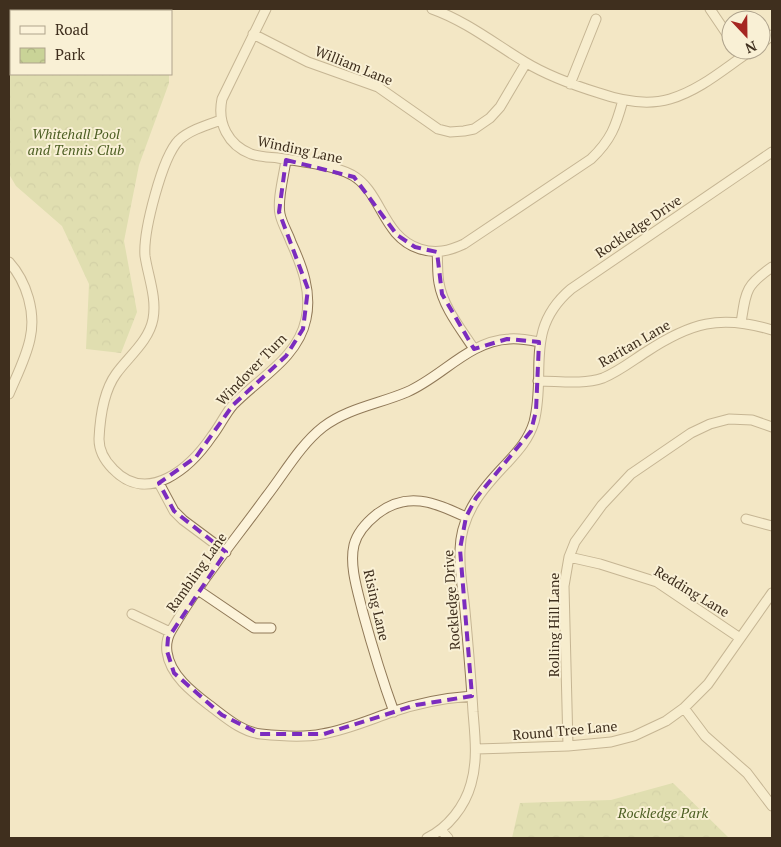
<svg xmlns="http://www.w3.org/2000/svg" width="781" height="847" font-family="'PT Serif',serif">
<style>
.park{fill:url(#park-crowns)}
.lines{fill:none;stroke-linecap:round;stroke-linejoin:round}
.minor-casing{stroke:#907958;stroke-width:11}
.minor{stroke:#fcf3da;stroke-width:9}
.marked{fill:none;stroke:#7b2cbf;stroke-width:4;stroke-dasharray:10 6;stroke-linejoin:round}
.labels{text-anchor:middle;dominant-baseline:central;stroke-width:4;stroke-linejoin:round;paint-order:stroke}
.street-label{font-size:14px;fill:#3f2f1e;stroke:#f9f0d5}
.park-label{font-size:14px;font-style:italic;fill:#4c5e22;stroke:#f9f0d5}
</style>
<defs>
<pattern id="park-crowns" width="20" height="18" patternUnits="userSpaceOnUse" patternTransform="scale(1.25)"><rect width="20" height="18" fill="#c9d397"/><path d="M2 6a3 3 0 1 1 6 0M12 15a3 3 0 1 1 6 0" fill="none" stroke="#aeb582"/></pattern>
</defs>
<rect width="100%" height="100%" fill="#f3e7c5"/>
<path class="park" d="M9,9H169V11H11V74H169V83L139,165L124,241L137,312L121,353L86,349L89,284L62,226L16,186L9,174Z
M673,783L729,838H512L520,803L611,800Z"/>
<g class="lines">
<defs>
<path id="minor" d="M266,9L222,99C217,123 228,145 251,154C260,157 269,157 278,158C302,162 330,164 352,175C382,192 382,237 420,249C436,254 449,251 464,244L591,159C611,140 616,126 623,100
M432,9C466,21 495,44 525,62C548,76 573,85 599,93C622,101 646,106 670,99C701,90 726,67 752,50
M710,9L731,40
M253,34L308,62L378,87L438,129L450,132L464,131L474,129L490,118L500,107L526,63
M761,44L772,35
M570,84L596,19
M221,120C207,125 190,130 179,140C162,157 143,232 145,256C148,276 157,298 153,319C149,341 128,357 116,374C103,392 100,418 99,439C99,451 105,461 113,469C148,506 191,467 212,436C220,426 225,414 233,405C259,378 298,358 306,319C312,292 302,266 291,242C288,233 282,224 280,214C277,200 284,175 286,160
M437,252C438,262 437,273 439,283C443,307 461,329 474,349
M9,262C27,282 36,313 30,339C26,358 16,377 9,394
M741,323C746,291 745,286 772,267
M538,381C559,381 582,385 603,378C618,372 632,361 646,352C690,323 720,314 772,330
M159,483L174,511L183,520L226,552
M746,519L772,526
M569,557L600,564L657,582L740,638
M198,590L254,628H271
M132,614L170,632
M472,696C445,698 418,703 392,712C369,720 346,730 322,734C303,738 280,736 261,734C241,732 224,716 209,705C192,692 170,675 167,652C166,645 167,638 171,631C198,584 234,541 266,497C284,474 300,445 323,427C348,408 379,404 407,392C442,377 469,341 509,339C520,338 529,340 539,342
M684,708L705,736L747,773L772,806
M394,712C382,679 372,646 363,613C358,592 349,566 354,545C357,533 367,522 377,514C408,490 435,503 466,517
M568,746L564,586L569,557L575,542L602,505L631,474L691,433L710,424L729,419L752,420L772,427
M476,749L568,746L611,742L634,736L666,721L684,708L708,684L772,593
M441,830L448,838
M427,838C448,828 465,806 471,784C478,760 475,736 473,712C471,678 468,644 465,611C463,590 459,571 460,550C461,513 483,488 507,463C518,451 529,439 534,422C547,372 523,330 571,289L772,152"/>
</defs>
<use href="#minor" class="minor-casing"/>
<use href="#minor" class="minor"/>
</g>
<path d="M0 0H781V847H0ZM286,160L354,177L397,235L415,247L437,252L442,294L474,349L507,339L539,342L536,411L531,431L476,498L466,517L460,549L472,696L416,705L324,734H260L222,715L174,673L167,651L168,638L226,552L174,511L159,483L196,457L233,405L286,356L303,329L308,289L279,212Z" fill="#f3e7c5" fill-opacity=".55" fill-rule="evenodd"/>
<path class="marked" d="M286,160L354,177L397,235L415,247L437,252L442,294L474,349L507,339L539,342L536,411L531,431L476,498L466,517L460,549L472,696L416,705L324,734H260L222,715L174,673L167,651L168,638L226,552L174,511L159,483L196,457L233,405L286,356L303,329L308,289L279,212Z"/>
<g class="labels">
<g class="street-label">
<text transform="translate(354 65) rotate(22)">William Lane</text>
<text transform="translate(300 149) rotate(12)">Winding Lane</text>
<text transform="translate(638 226) rotate(-34)">Rockledge Drive</text>
<text transform="translate(634 343) rotate(-30)">Raritan Lane</text>
<text transform="translate(251 369) rotate(-46)">Windover Turn</text>
<text transform="translate(196 572) rotate(-55)">Rambling Lane</text>
<text transform="translate(692 591) rotate(31)">Redding Lane</text>
<text transform="translate(451 600) rotate(-94)">Rockledge Drive</text>
<text transform="translate(377 605) rotate(77)">Rising Lane</text>
<text transform="translate(553 625) rotate(-90)">Rolling Hill Lane</text>
<text transform="translate(565 730) rotate(-5)">Round Tree Lane</text>
</g>
<g class="park-label">
<text x="76" y="133">Whitehall Pool<tspan x="76" dy="16">and Tennis Club</tspan></text>
<text x="663" y="812">Rockledge Park</text>
</g>
</g>
<rect width="781" height="847" fill="none" stroke="#3f2f1e" stroke-width="20"/>
<rect x="10" y="10" width="162" height="65" fill="#f9f0d5" stroke="#afa38c"/>
<rect x="20" y="26" width="25" height="8" fill="#fcf3da" stroke="#afa38c"/>
<text x="55" y="35" font-size="15" fill="#3f2f1e">Road</text>
<rect x="20" y="48" width="25" height="15" fill="url(#park-crowns)" stroke="#afa38c"/>
<text x="55" y="60" font-size="15" fill="#3f2f1e">Park</text>
<g transform="translate(746 35) rotate(158)"><circle r="24" fill="#f9f0d5" stroke="#afa38c"/>
<path d="M0-4L9 19L0 12L-9 19Z" fill="#a62621"/>
<text y="-8" font-size="14" font-weight="bold" text-anchor="middle" fill="#3f2f1e">N</text>
</g>
</svg>
